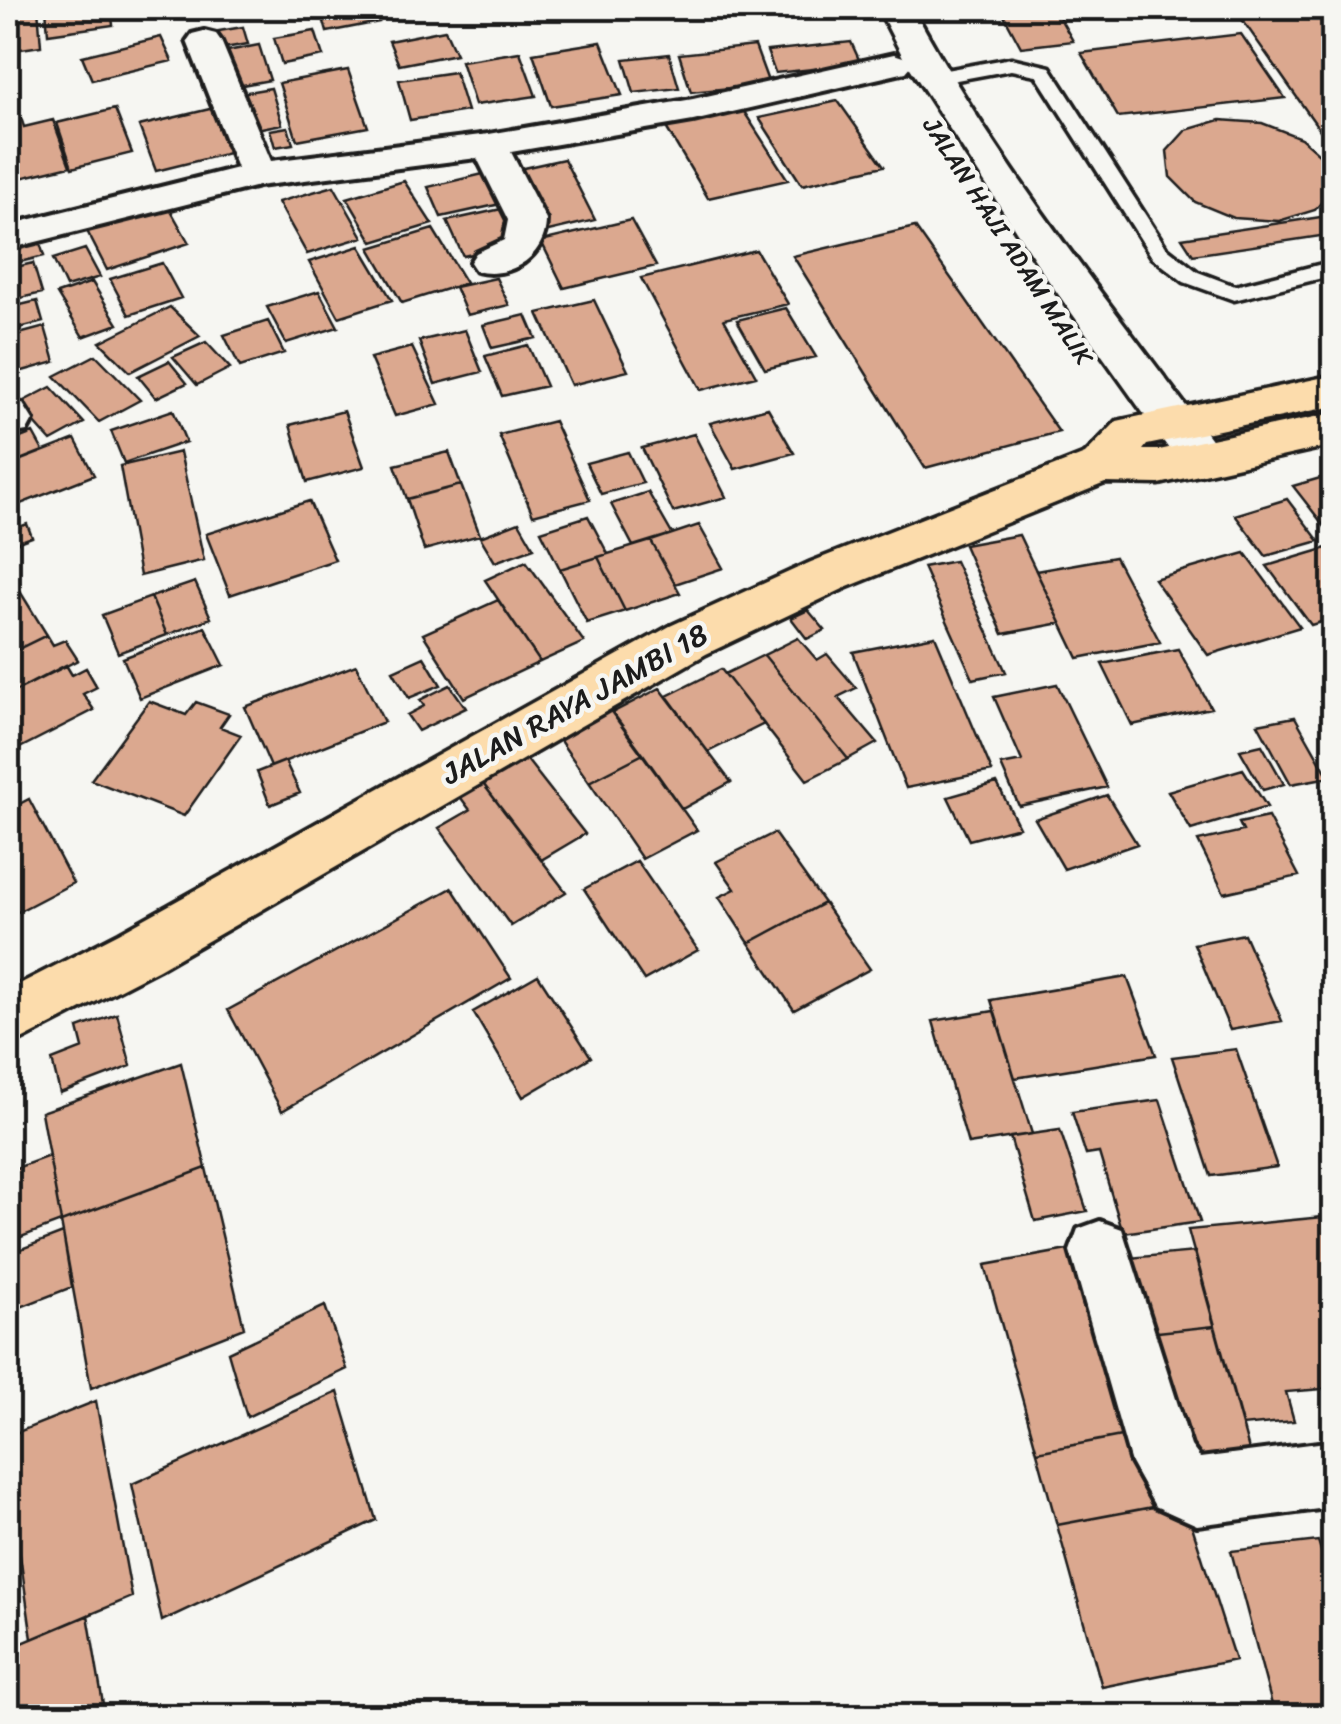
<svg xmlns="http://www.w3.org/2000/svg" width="1341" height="1724" font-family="Sriracha,sans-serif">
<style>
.building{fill:#dba88f;stroke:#1c1c1c;stroke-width:2.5}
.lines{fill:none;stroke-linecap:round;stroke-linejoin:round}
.service-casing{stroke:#1c1c1c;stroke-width:7}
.minor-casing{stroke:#1c1c1c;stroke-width:8}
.secondary-casing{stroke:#1c1c1c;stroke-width:7}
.primary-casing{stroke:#1c1c1c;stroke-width:7}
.service{fill:#f6f6f2;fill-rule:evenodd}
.minor{fill:#f6f6f2;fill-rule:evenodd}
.secondary{fill:#f6f6f2;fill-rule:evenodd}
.primary{fill:#fcdcac;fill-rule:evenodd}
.labels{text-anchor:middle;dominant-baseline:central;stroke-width:9;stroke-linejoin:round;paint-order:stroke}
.far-street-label{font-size:25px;fill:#1c1c1c;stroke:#f6f6f2}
.street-label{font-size:30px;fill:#1c1c1c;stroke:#f6f6f2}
</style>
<rect width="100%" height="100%" fill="#f6f6f2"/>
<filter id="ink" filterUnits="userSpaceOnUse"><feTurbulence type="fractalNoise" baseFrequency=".01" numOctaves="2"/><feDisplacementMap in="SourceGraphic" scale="20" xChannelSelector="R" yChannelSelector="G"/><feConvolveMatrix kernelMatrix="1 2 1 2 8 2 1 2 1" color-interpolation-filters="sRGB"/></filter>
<g filter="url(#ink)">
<path class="building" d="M38,8L41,46L8,51V10Z
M46,8H111L113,25L48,34Z
M342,8H373L379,22L327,32L321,11Z
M1000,8H1054L1073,41L1021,47Z
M1234,8H1334V150Z
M243,27L248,44L212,50L207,33Z
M445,30L456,54L399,65L389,41Z
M315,31L323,56L282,64L274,38Z
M1241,34L1285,98L1118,117L1081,53Z
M161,37L172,61L92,80L82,56Z
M601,42L622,95L551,106L533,53Z
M851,42L861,64L775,73L767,51Z
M259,45L270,80L226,88L217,53Z
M755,46L769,84L691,92L679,54Z
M520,52L536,96L475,105L461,61Z
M669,54L679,88L634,93L624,59Z
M348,70L368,127L297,140L279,83Z
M455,72L467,111L410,120L399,80Z
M271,88L282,124L251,130L241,93Z
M838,101L884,166L802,185L759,118Z
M741,107L788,180L708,198L664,124Z
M214,108L233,152L156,171L139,126Z
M115,109L132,153L72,168L57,123Z
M21,118L24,127L53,120L70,166L8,181V121Z
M1220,120L1262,123L1301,138L1327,161L1333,188L1315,210L1279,221L1234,218L1195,202L1170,177L1167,151L1186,130Z
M288,127L293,144L275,147L270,130Z
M564,159L595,220L540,233L510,171Z
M500,170L514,201L441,217L428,187Z
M404,181L432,224L373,242L347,198Z
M334,186L363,237L307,254L278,202Z
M167,204L189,243L107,270L86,229Z
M506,208L523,243L463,256L447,221Z
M1334,215V234L1193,255L1182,238Z
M631,220L656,266L564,288L541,241Z
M915,227L1059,432L925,468L793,256Z
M433,229L466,283L402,303L370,248Z
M37,233L44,256L8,265V240Z
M360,246L392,300L339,317L309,262Z
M85,249L100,277L66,287L53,259Z
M756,250L788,304L724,319L756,376L701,390L641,278Z
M33,263L42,293L8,301V269Z
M162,263L181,298L129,315L110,279Z
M496,278L509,305L467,315L455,287Z
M92,282L118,324L83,337L57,294Z
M319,291L338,327L286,343L267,307Z
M594,300L628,371L571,385L538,313Z
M37,301L43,322L8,331V308Z
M170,307L200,336L130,372L100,342Z
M786,308L816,357L765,369L737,320Z
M526,315L536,338L492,348L483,325Z
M268,321L284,353L240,367L224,335Z
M45,327L55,362L8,375V337Z
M465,330L482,372L435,384L419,341Z
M206,342L230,368L197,385L173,357Z
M528,345L546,386L502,396L485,356Z
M412,347L439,404L395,416L370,358Z
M96,355L140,400L99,422L55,376Z
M169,361L187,383L156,398L138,376Z
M51,387L84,423L51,441L18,404Z
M768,408L794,453L735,469L710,423Z
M173,410L186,442L124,463L111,431Z
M344,411L364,467L307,482L290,425Z
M554,421L590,500L533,515L499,435Z
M33,433L43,451L20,460L10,442Z
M694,434L726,497L673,512L642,448Z
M75,439L94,475L8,509V465Z
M180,452L204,560L140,576L120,466Z
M449,452L461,485L407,499L395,465Z
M628,452L643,483L601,494L586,463Z
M1334,474V531L1329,532L1293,486Z
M461,485L480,535L424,550L407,499Z
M648,492L672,534L633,546L611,504Z
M1287,499L1319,541L1266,556L1235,515Z
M309,501L335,560L230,595L206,534Z
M588,516L608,554L560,569L541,531Z
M519,522L534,548L495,562L480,537Z
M27,524L32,537L8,546V531Z
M699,525L723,568L675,584L651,541Z
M1019,535L1061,623L1003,634L964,545Z
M651,541L680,593L625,611L598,557Z
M1334,546V618L1311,625L1267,566Z
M1245,553L1300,627L1208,655L1154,579Z
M598,557L625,611L587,623L560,569Z
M1115,557L1160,642L1078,658L1036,571Z
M526,561L584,642L540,662L485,580Z
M955,561L1006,672L973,679L923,567Z
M8,572L47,635L8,654Z
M195,582L211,618L167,635L151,597Z
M151,597L167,635L118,653L102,615Z
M498,600L540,662L464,698L423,634Z
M808,610L825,630L807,639L791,618Z
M205,627L224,665L140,698L123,658Z
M47,635L53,645L65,640L78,660L8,695V654Z
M935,636L992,771L906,788L853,652Z
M798,638L817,660L827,654L856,688L838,697L877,743L848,759L764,655Z
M1178,649L1211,708L1132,725L1102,664Z
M764,655L848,759L807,780L725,674Z
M424,657L441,685L409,698L393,671Z
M66,665L72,675L86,668L97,687L83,694L94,710L8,754V695Z
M356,665L384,722L271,767L245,707Z
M721,669L764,724L708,752L667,696Z
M1057,684L1107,787L1019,806L1001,765L1022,761L994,697Z
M450,685L466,708L418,731L407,715L424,706L420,700Z
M660,688L731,782L682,809L612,713Z
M149,701L186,715L196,702L229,714L220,727L241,735L184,816L91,780Z
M610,709L643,754L589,782L556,735Z
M1295,717L1329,777L1291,784L1258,724Z
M1262,745L1284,784L1263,790L1240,750Z
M643,754L697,830L642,859L589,782Z
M524,756L585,834L541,860L481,781Z
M285,761L300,793L270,805L257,772Z
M1243,769L1267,807L1191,830L1168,791Z
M481,781L566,892L511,926L439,828L470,810L458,794Z
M997,783L1019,827L969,840L948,797Z
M1107,795L1137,844L1064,869L1035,819Z
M29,799L73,883L8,917V810Z
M1268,817L1299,876L1224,893L1198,841L1243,831L1239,823Z
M774,833L824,903L749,943L719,897L735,889L716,862Z
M637,861L698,950L644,980L584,889Z
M452,888L511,978L282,1111L228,1010Z
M824,903L870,969L794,1010L749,943Z
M1244,934L1282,1021L1230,1030L1194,944Z
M538,975L591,1057L523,1097L473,1012Z
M1127,977L1156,1055L1015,1078L991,1000Z
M994,1011L1032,1134L968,1144L933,1021Z
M117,1014L131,1066L60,1093L52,1060L83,1048L78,1028Z
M1236,1049L1277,1167L1211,1176L1172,1057Z
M181,1063L206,1168L61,1222L41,1112Z
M1160,1100L1200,1222L1123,1233L1099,1153L1086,1155L1072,1112Z
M1060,1130L1087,1211L1035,1221L1010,1137Z
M49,1156L61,1222L8,1242V1171Z
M206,1168L244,1328L91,1388L61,1222Z
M1334,1216V1388L1286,1392L1294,1421L1242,1426L1188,1230Z
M63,1233L72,1287L8,1312V1254Z
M1084,1247L1142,1432L1037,1452L985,1265Z
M1195,1252L1215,1326L1148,1333L1128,1258Z
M325,1306L347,1369L247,1417L228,1352Z
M1215,1326L1251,1457L1181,1464L1148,1333Z
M338,1392L376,1520L162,1621L132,1484Z
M96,1401L132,1597L32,1639L8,1472V1436Z
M1142,1432L1164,1505L1057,1525L1037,1452Z
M1184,1501L1235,1660L1102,1687L1057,1525Z
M1318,1541L1334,1592V1715L1275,1716L1231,1551Z
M88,1615L105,1716H8V1649Z"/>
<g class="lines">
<defs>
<path id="service" d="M1011,58L1050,67L1166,247L1198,272L1235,286L1334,261V275L1234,300L1184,282L1152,257L1036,75L1011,70L935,84L926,78L935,72Z"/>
<path id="minor" d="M204,31L216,34L221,41L271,161L489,134L693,99L894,54L906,58L912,65L906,72L693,121L511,152L546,220C546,256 510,280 476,271L470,262L476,253L504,240L508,220L477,158L258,186L8,249V225L237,168L187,41L192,34Z
M8,400L23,404L33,420L27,431L8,434Z
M1100,1221L1122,1229L1191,1446L1200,1458L1334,1441V1507L1197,1525L1155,1506L1131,1463L1070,1251L1078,1229Z"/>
<path id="secondary" d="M878,8H913C997,164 1111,305 1216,446L1223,458L1216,470L1200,475L1184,470L1046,277L903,57Z"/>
<path id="primary" d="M1334,375V406L1147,445L1143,450H1159L1334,413V445L1159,484L1105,483L845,588L706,654L159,969L8,1047V990L119,933L670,626L811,562L1085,454L1117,421Z"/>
</defs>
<use href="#service" class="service-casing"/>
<use href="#minor" class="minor-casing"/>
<use href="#secondary" class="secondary-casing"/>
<use href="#primary" class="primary-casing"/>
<use href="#service" class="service"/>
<use href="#minor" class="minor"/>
<use href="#secondary" class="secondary"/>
<use href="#primary" class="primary"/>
</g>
</g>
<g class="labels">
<g class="far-street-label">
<text transform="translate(1008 241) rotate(57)">JALAN HAJI ADAM MALIK</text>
</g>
<g class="street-label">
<text transform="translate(575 704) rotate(-29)">JALAN RAYA JAMBI 18</text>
</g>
</g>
<rect width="1341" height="1724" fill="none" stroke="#f6f6f2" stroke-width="40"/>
<rect x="20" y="20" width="1301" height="1684" fill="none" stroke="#1c1c1c" stroke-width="4" filter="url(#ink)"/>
</svg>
